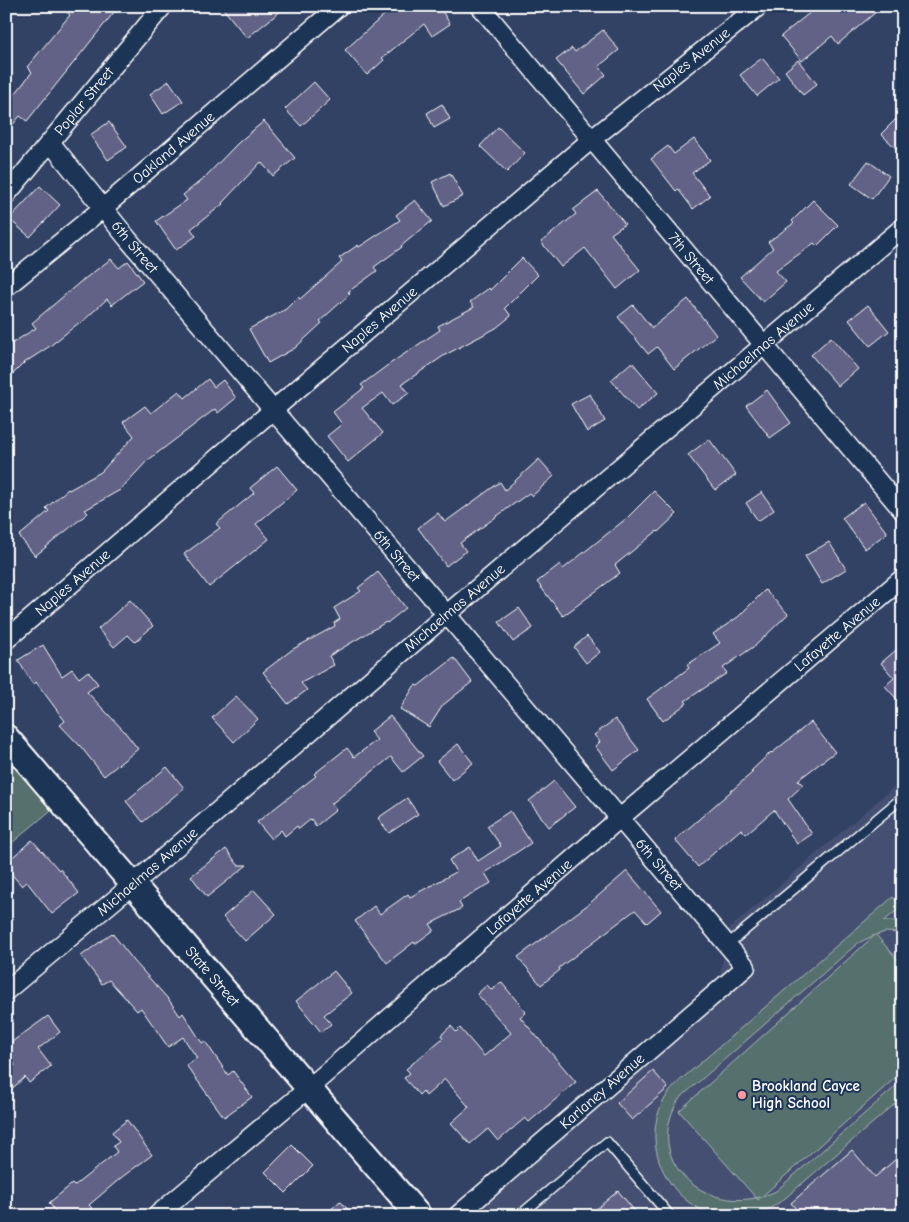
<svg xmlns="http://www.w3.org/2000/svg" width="909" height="1222" font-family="'Comic Neue',sans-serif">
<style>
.built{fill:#445072}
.green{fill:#55706d;stroke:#aab8b6}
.building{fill:#626286;stroke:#fff}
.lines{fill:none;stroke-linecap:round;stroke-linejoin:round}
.service-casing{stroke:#fff;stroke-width:12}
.minor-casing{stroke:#fff;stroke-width:21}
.secondary-casing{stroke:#fff;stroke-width:28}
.service{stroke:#1d3557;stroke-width:9}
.minor{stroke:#1d3557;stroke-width:18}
.secondary{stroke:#1d3557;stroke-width:24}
.poi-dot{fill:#ff9aa2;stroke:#1d3557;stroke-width:2}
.labels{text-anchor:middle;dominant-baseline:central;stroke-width:4;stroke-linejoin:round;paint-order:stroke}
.street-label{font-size:15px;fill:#fff;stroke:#1d3557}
.poi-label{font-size:15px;font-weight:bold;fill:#fff;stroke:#1d3557;text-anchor:start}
</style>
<rect width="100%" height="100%" fill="#324265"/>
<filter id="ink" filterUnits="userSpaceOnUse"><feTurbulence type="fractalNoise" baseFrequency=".02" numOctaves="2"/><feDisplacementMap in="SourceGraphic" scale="10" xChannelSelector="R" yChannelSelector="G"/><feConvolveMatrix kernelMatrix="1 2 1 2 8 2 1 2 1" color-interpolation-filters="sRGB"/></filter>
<g filter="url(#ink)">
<path class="built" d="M903,779V1216H444L720,975L729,929Z"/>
<path class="green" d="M6,736L62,801L6,848Z
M893,897L901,907L884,921H903V933L885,932L876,935L903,965V1071L758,1200L679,1111L875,935L858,943L679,1099C639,1164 712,1222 776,1191L903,1080V1097L784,1199C767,1212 756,1216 735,1216C726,1216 717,1216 709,1213C663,1197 638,1136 668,1094C672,1088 678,1082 684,1077Z"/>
<path class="building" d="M60,6H119L27,121L20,116L6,133V106L32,72L27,67L70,15Z
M221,6H287L247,38Z
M394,6H439L450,24L432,36L424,24L382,58L384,60L367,75L345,50Z
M818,6H883L838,44L832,36L802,61L781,36Z
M603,30L619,50L599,66L606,75L584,94L556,60L572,48L575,52Z
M762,58L779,78L757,96L740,75Z
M798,60L817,84L803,95L785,71Z
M169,81L183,101L163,114L150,94Z
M314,82L330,100L301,126L285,109Z
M442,104L450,119L434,128L427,113Z
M896,119L903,126V155L881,134Z
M264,121L295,158L273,176L261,162L222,203L223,204L191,229L196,236L176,250L156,221L187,200L183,195L204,178L238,143Z
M109,122L127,147L108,160L90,135Z
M498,127L525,153L507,172L480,146Z
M694,139L710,160L692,173L710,196L693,209L678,189L676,191L651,159L668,146L674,154Z
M868,161L889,176L872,199L851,184Z
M450,173L463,196L444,206L432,182Z
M40,186L60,205L30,237L9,219Z
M598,191L625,224L611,234L640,270L617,289L585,248L561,267L541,242L576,214L573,210Z
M415,200L432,221L401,246L402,247L374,267L377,271L348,292L350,294L320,321L322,323L295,348L268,363L249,329L286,309L298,297L300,299L342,262L339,258L358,245L359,247L400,220L396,215Z
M813,200L838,225L817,246L814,243L776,271L786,282L763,302L740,277L773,248L768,242L794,223L792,221Z
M522,258L538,275L505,308L511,316L496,328L445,355L402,384L409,393L392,405L383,393L362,408L383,433L348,462L327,436L342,424L333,412L364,388L361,385L388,365L440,330L438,326L474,307L470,302L489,288L490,290Z
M111,259L119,268L128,261L143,281L112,305L107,299L81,323L80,322L50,346L24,363L6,381V347L36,328L32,323L79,283Z
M688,299L716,335L674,369L657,347L648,354L618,317L633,305L652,328Z
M868,305L889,331L870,346L849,320Z
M831,337L858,369L838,386L811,355Z
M632,362L658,393L637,410L611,380Z
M208,379L214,387L223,380L236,398L218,413L215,409L147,461L120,490L85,510L88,513L35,556L19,536L49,511L46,508L68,489L69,490L101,472L134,436L123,422L145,406L151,413L179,391L185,398Z
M767,390L791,423L770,438L746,406Z
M590,394L605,421L587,432L571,404Z
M709,439L736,475L715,490L688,455Z
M539,459L554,476L532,496L529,493L460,543L466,551L446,566L418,528L438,513L445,522L500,482L505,490Z
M277,466L297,490L256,524L269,539L209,587L184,554L220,528L216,524L254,493L250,488Z
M654,491L677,514L658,532L657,531L615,565L620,573L563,616L537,582L560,564L563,569L627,518Z
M762,492L774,510L758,521L746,503Z
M864,502L887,533L865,549L842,518Z
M829,542L846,569L822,584L805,556Z
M378,572L406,608L387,623L386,622L329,656L334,665L301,683L307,690L288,704L263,672L293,649L335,626L334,623L340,619L334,608L361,591L358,588Z
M765,590L788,614L756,645L723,668L727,673L685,701L687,703L663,721L647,699L689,668L687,665L720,643L713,634L738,617Z
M130,600L153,626L135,642L128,635L114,647L98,629Z
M519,608L533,628L513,642L499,622Z
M587,636L600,652L586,663L574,647Z
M903,644V706L885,686L894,678L881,663Z
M43,645L62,676L72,669L79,678L88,671L98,684L87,692L124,731L138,749L104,776L81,747L60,725L65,721L36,682L33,685L18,660Z
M454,658L472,682L443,705L429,727L400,709L415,685L418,686Z
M236,696L258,719L234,742L212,718Z
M390,716L423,756L403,772L391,757L331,804L336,810L316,826L311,819L299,829L297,826L285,836L281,830L271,839L257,822L316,776L314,774L347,748L354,757L377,740L370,732Z
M615,719L639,750L613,770L595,746L600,742L594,735Z
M811,722L835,752L798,780L803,785L788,799L812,834L797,844L774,810L746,834L741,829L698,867L675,840L753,772L751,771L771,752L772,753Z
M458,744L473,763L452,780L437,761Z
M167,767L184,788L143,822L126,801Z
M554,781L575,807L549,827L529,801Z
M407,798L418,814L389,833L378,818Z
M510,811L531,843L485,873L491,883L459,902L462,908L430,924L434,930L415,944L414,942L387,963L355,921L374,906L380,914L408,894L410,897L456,872L449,860L470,847L478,861L501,846L487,826Z
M32,840L59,870L60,869L79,893L52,914L27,882L22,886L6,868V863Z
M226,849L238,865H247L207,897L191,876Z
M627,871L661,911L647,923L635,910L559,968L560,970L541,985L518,957L590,903Z
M254,890L276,914L245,941L223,917Z
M112,933L134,961L169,1000L180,1016L183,1013L202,1043L205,1041L228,1075L233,1071L252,1097L224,1117L186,1065L197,1058L183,1037L168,1047L141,1008L137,1011L109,980L102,984L81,956Z
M334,971L352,993L324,1015L331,1024L321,1032L296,1001Z
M501,982L526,1012L520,1017L576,1082L529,1122L525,1118L498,1141L488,1129L470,1144L451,1123L469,1107L445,1079L426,1096L423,1091L419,1095L404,1078L410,1073L406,1069L443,1038L441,1035L451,1026L456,1032L460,1028L484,1056L511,1033L477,994L487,985L492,990Z
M48,1016L60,1032L38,1049L51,1066L29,1083L25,1077L6,1094V1073L15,1065L6,1052V1046Z
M653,1071L668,1088L632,1120L617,1103Z
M127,1120L152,1155L122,1177L89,1205L92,1208L83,1216H59L49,1203L72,1184L74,1186L117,1152L113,1146L119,1142L112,1132Z
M292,1145L313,1166L286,1193L265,1172Z
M852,1150L875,1177L903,1153V1216H802L791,1203Z
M618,1191L639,1216H588Z
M340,1201L354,1216H324Z"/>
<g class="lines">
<defs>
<path id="service" d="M727,945L903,797
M519,1216L607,1142L670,1216"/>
<g id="minor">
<path id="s1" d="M480,6L903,511"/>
<path id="s2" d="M50,142L127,238L746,967L457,1216"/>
<path id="s3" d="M6,195L163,6"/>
<path id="s4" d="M6,287L103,208L339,6"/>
<path id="s5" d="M6,640L273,410L592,139L759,6"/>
<path id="s6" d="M6,991L118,897L447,614L903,227"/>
<path id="s7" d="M156,1216L310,1087L620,818L903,578"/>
</g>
<g id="secondary">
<path id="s8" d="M6,737C143,897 282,1055 419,1216"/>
</g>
</defs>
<use href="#service" class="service-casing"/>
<use href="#minor" class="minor-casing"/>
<use href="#secondary" class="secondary-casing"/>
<use href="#service" class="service"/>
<use href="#minor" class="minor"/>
<use href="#secondary" class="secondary"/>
</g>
</g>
<circle class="poi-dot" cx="742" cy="1095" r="5"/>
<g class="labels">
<g class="street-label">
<text stroke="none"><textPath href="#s5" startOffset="898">Naples Avenue</textPath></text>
<text stroke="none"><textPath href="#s3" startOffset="122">Poplar Street</textPath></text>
<text stroke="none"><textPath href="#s4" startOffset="218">Oakland Avenue</textPath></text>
<text stroke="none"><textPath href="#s2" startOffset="135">6th Street</textPath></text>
<text stroke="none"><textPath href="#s1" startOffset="329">7th Street</textPath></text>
<text stroke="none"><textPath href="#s5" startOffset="492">Naples Avenue</textPath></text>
<text stroke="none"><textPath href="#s6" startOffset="995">Michaelmas Avenue</textPath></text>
<text stroke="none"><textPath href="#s2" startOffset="540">6th Street</textPath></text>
<text stroke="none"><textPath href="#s5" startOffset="88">Naples Avenue</textPath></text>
<text stroke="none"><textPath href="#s6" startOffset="590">Michaelmas Avenue</textPath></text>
<text stroke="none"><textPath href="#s7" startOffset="896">Lafayette Avenue</textPath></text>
<text stroke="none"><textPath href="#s2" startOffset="945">6th Street</textPath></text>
<text stroke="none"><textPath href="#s6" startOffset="185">Michaelmas Avenue</textPath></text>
<text stroke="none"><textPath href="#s7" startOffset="491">Lafayette Avenue</textPath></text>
<text stroke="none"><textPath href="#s8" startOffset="316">State Street</textPath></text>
<text transform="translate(602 1091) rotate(-41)">Karlaney Avenue</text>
</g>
<g class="poi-label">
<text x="752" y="1086">Brookland Cayce<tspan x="752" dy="17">High School</tspan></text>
</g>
</g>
<rect width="909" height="1222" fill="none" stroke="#1d3557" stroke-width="25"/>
<rect x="12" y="12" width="884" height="1197" fill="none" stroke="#fff" stroke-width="2" filter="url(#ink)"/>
</svg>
